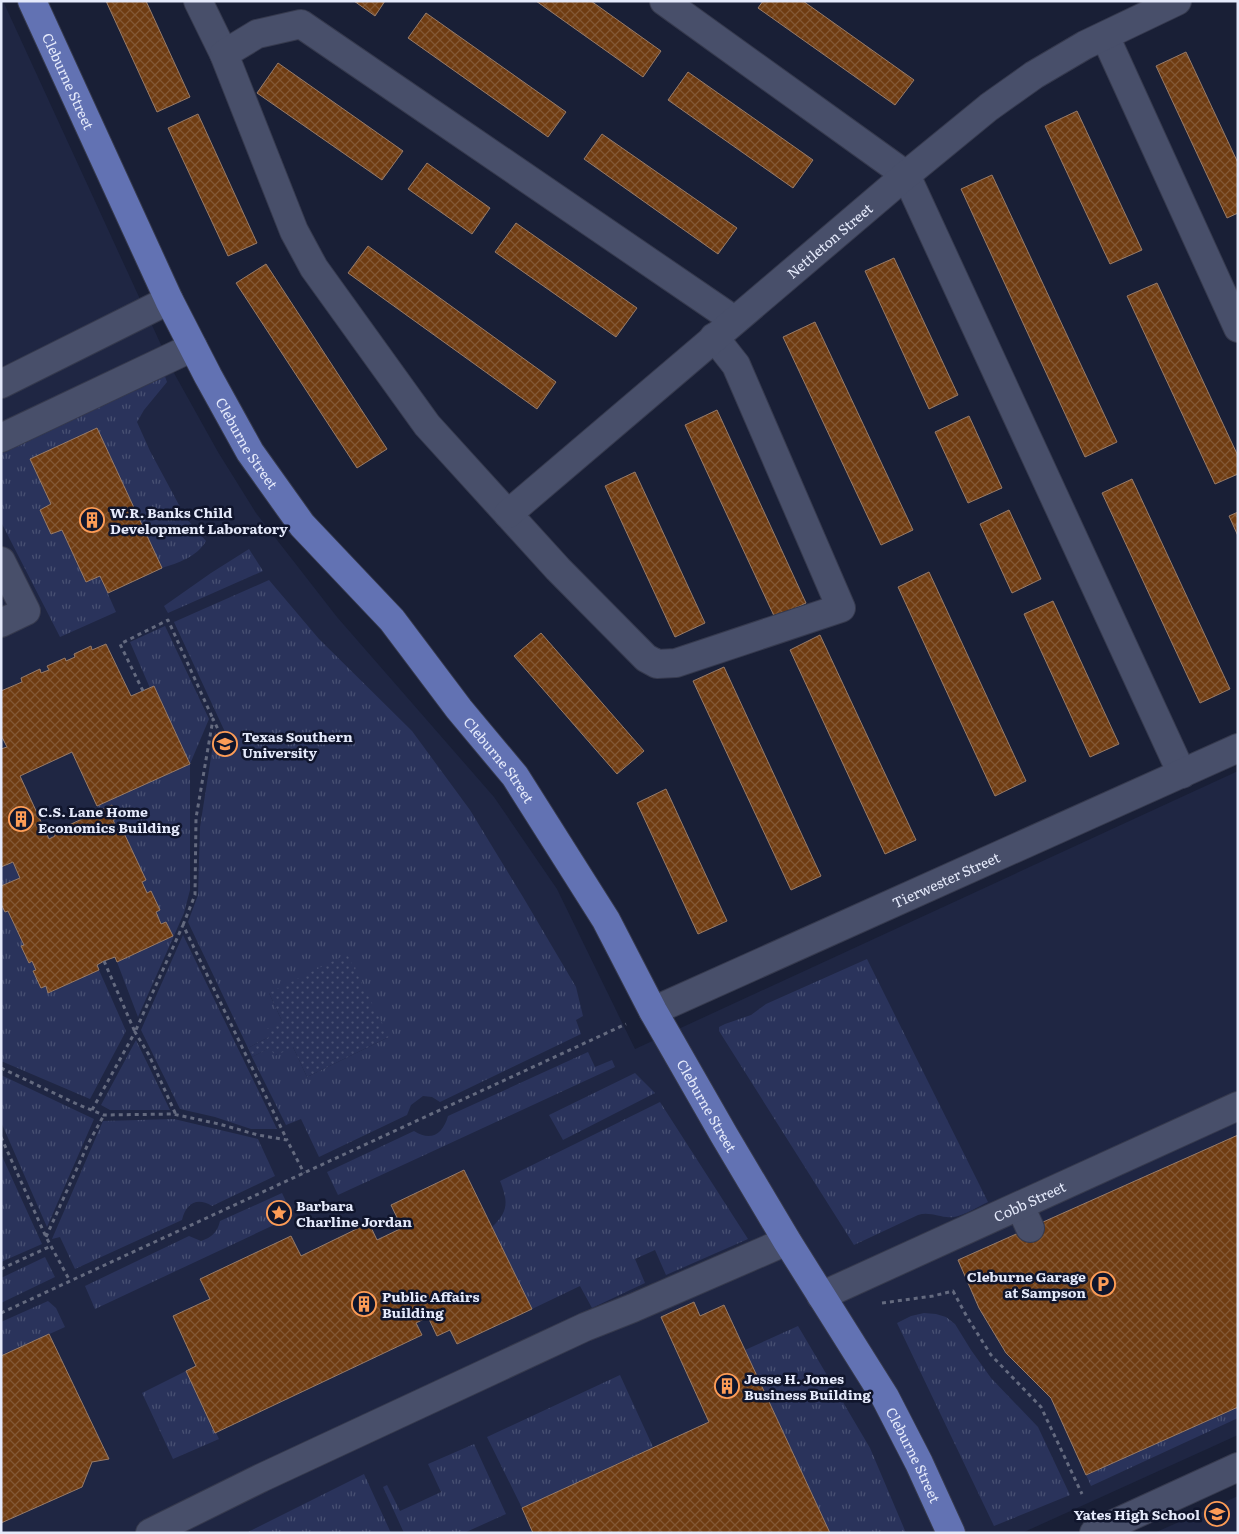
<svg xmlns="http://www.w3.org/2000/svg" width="1239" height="1534" font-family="Literata,serif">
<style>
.built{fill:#1f2643}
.grass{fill:url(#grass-tufts)}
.garden{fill:url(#garden-dots)}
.building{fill:url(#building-cross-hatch);stroke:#987b68}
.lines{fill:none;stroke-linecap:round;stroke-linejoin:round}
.minor-casing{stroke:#363a4e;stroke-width:30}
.major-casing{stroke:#363a4e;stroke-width:30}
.path{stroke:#646a7f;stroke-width:3;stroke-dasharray:4 4;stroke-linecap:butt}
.minor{stroke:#484f6a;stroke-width:28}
.major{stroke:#6272b3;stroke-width:28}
.labels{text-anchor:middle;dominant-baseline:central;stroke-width:5;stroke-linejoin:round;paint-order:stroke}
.street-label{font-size:14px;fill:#e5eafb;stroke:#10152c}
.poi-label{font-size:14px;font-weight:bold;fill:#e5eafb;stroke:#10152c;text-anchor:start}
</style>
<defs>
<pattern id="grass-tufts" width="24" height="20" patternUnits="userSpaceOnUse" patternTransform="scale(1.25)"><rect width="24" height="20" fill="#2a335b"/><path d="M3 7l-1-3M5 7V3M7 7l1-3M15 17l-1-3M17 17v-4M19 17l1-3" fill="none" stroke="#495173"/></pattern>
<pattern id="garden-dots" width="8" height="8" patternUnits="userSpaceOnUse" patternTransform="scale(1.25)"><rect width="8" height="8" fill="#2a335b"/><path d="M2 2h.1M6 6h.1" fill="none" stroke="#495173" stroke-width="1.8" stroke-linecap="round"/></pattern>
<pattern id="building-cross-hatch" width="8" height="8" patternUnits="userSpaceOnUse" patternTransform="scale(1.25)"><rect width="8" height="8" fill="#6f3c12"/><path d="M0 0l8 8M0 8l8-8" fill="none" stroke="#835835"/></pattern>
</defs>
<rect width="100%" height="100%" fill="#191f36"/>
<path class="built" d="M1,1H3L174,373L218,452L256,513L337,617L494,797L557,889L635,1049L1238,771V1435L1022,1533H1Z
M1238,1496V1533H1154Z"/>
<path class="grass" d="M163,371L167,382L144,410L137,422L150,451L186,518L206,541C197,557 178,563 162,568L30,459L51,504L40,510L51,534L62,530L86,581L100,576L116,612L60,637L1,522V445Z
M249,549L263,571L168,613L164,606L211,573Z
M269,580L319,639L412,731L470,810L523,897L576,987L583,1016L576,1020L581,1034L440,1102L432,1097L423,1096L411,1105L407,1115L319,1157L301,1119L286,1125L252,1057L271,1047H293L307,1077L389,1037L269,993L282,1021L269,1037L248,1048L188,922L198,895L200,827L215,732L224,750L232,747L174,622Z
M165,626L209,719L190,764V890L184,913L138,1017L117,962L166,922L161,924L156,912L160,910L151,892L147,893L123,831L119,833L113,820L117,818L112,805L99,811L97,806L189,764L154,686L150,688L130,642Z
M13,862L20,878L1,886V867Z
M1,904L8,911L24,945L21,946L29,962L32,961L36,970L33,971L41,988L46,986L49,993L99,970L126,1031L90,1099L1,1061Z
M183,935L277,1129H251L215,1117L180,1109L141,1030Z
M867,959L988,1202C977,1207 965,1215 954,1217C941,1219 931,1211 918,1215L854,1245L719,1031V1027L725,1024L751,1015L766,1004Z
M136,1040L170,1110H110L101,1105Z
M588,1052L595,1067L612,1060L615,1067L338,1195L327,1172L414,1131C431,1142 443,1134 448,1116Z
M635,1073L655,1093L563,1140L549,1115Z
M1,1075L94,1119L47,1227L1,1122Z
M660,1102L748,1239L666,1275L655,1250L635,1259L645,1283L592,1308L580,1286L532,1309L492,1227C509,1211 508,1201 500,1181Z
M174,1119L258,1139L275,1176L212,1206C197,1197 186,1203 182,1220L75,1269L60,1237L52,1239L103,1121Z
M1,1154L42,1244L1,1262Z
M282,1193L293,1216L95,1309L85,1286L189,1236L201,1241C212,1237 217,1233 220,1221Z
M45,1257L55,1277L1,1303V1278Z
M48,1301L56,1308L65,1327L1,1356V1322Z
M924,1313L936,1314L946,1317L955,1324L971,1350L991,1378L1038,1427L1070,1495L994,1526L897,1323L911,1316Z
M798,1326L870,1448L906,1533H830L745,1350Z
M186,1371L219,1439L173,1459L142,1393Z
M620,1375L653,1447L522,1508L487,1437Z
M1238,1407V1418L1091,1486L1086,1475Z
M474,1444L506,1514L464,1533H404L383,1487L387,1485L400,1511L441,1492L428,1464Z
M364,1474L391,1533H246Z"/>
<path class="garden" d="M347,954L389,1037L307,1077L293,1047L275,1056L270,1048L252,1057L248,1048L269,1037L265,1030L282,1021L269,993Z"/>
<path class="building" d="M106,1H146L190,97L157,112Z
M354,1H385L375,16Z
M536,1H591L661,51L643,77Z
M763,1H803L914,80L895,105L758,8Z
M426,13L566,112L548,137L408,38Z
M1186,52L1238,163V213L1227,218L1156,66Z
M278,63L403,151L382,180L257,93Z
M688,72L813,160L793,188L668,100Z
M1077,111L1142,250L1110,264L1045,126Z
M198,114L257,243L228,256L168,128Z
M602,134L737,228L718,254L584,159Z
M427,163L490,208L472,234L408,189Z
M992,175L1117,442L1085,457L961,189Z
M516,223L637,308L616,337L495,252Z
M368,246L556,382L537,409L348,273Z
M894,258L958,395L929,409L865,271Z
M266,264L387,449L357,468L236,283Z
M1157,283L1238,456V474L1215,484L1127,296Z
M815,322L913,530L881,545L783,337Z
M717,410L806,603L775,618L685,425Z
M969,416L1002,488L968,503L935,432Z
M97,428L162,568L108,593L100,576L86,582L62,530L51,534L40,510L51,504L30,459Z
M635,472L705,623L675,637L605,486Z
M1132,479L1230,689L1200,703L1102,493Z
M1009,510L1041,579L1012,593L980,524Z
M1238,512V536L1229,516Z
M929,572L1026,781L995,796L898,587Z
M1053,601L1119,744L1090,757L1024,614Z
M541,633L644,751L617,774L514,656Z
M820,635L916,840L885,854L790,650Z
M106,644L131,696L154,686L190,764L97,806L72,752L20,776L49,839L55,836L54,832L112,805L118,818L113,820L119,833L123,831L146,880L142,882L147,893L151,891L160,910L156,912L161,924L166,922L173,936L117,962L115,957L104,961L97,965L99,970L48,993L46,986L41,988L33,971L36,970L32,961L29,963L21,946L24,945L8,911L5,912L1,904V886L20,878L13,862L1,867V749L7,747L1,735V691L22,682L21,678L40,669L41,673L49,670L47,666L65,658L66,661L75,657L74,654L91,646L92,650Z
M724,667L821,876L791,890L693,681Z
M666,789L727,921L698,934L637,803Z
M1238,1135V1407L1086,1475L1051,1398L1006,1353L979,1308L958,1260Z
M464,1170L532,1309L457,1344L450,1330L437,1336L428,1317L416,1323L422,1335L215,1433L186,1371L196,1366L173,1316L210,1299L200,1279L291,1236L301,1256L369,1223L377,1240L402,1228L391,1205Z
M694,1302L700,1316L724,1305L830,1533H533L522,1508L709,1422L661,1317Z
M49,1334L109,1459L92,1462L82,1487L1,1523V1356Z"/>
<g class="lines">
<defs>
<g id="minor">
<path d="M198,1L224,54"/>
<path d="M664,1L906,175L1182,774"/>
<path d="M1105,36L1238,328"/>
<path d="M714,337L736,365L841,608L676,663L657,664L646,658L558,569L427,425L314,268L294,231L224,54L257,34L301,24L734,320"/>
<path d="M1,384L169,300"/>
<path d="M1,438L193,347"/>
<path id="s1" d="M508,514L906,175L989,107L1034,75L1085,45L1177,1"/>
<path d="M1,561L26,611L1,623"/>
<path id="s2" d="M653,1011L1238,748"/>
<path d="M1020,1206L1030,1228"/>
<path id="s3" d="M821,1296L1238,1106"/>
<path d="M150,1533L261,1478L585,1327L633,1308L787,1241"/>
<path d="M1094,1533L1238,1467"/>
</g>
<g id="major">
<path id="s4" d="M32,1L169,300L208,376L250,452L302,525L392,620L459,709L515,776L606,920L653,1011L724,1135L787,1241L885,1397L919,1463L951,1533"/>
</g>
</defs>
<use href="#minor" class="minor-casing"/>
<use href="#major" class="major-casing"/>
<path class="path" d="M143,691L120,644L168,620L213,719
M183,925L195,895L196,818L213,719L226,746
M104,961L135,1032L183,925L287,1140
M1,1068L79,1105L104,1115L173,1114L219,1124L258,1135L287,1140L304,1173
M92,1110L135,1032L149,1055L176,1115
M1,1137L46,1237L70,1281
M46,1237L88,1144L104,1115
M1,1269L51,1246
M882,1303L933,1296L953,1291L967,1317L991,1355L1041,1407L1082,1494
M1,1313L626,1024"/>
<use href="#minor" class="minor"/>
<use href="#major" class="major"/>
</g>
<defs>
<symbol id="building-ring" viewBox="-11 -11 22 22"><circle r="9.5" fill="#10152c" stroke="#fd9c56" stroke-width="1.5"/><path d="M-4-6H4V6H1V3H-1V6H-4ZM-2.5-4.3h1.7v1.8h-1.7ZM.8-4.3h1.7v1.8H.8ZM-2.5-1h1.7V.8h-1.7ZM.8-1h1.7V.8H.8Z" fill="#fd9c56"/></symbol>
<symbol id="university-ring" viewBox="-11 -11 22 22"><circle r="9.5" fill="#10152c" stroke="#fd9c56" stroke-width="1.5"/><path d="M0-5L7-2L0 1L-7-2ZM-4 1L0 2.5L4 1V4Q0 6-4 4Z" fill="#fd9c56"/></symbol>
<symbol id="sight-ring" viewBox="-11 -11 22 22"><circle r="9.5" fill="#10152c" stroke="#fd9c56" stroke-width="1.5"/><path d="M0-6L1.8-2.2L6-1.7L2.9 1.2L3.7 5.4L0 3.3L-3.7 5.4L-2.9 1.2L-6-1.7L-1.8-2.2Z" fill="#fd9c56"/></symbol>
<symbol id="parking-ring" viewBox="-11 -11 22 22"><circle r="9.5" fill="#10152c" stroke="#fd9c56" stroke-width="1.5"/><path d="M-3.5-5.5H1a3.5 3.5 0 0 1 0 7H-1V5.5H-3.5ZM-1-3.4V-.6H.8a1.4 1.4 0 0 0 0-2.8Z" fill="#fd9c56"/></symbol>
<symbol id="school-ring" viewBox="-11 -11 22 22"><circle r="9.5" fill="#10152c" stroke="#fd9c56" stroke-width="1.5"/><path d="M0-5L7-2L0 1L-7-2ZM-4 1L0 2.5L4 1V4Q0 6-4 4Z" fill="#fd9c56"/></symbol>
</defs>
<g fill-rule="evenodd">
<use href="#building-ring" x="78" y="506" width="28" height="28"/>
<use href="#university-ring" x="211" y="730" width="28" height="28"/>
<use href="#building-ring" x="7" y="805" width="28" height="28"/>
<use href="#sight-ring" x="265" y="1199" width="28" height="28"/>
<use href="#parking-ring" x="1089" y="1270" width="28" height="28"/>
<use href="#building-ring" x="350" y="1290" width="28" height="28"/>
<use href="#building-ring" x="713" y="1372" width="28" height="28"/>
<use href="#school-ring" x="1203" y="1500" width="28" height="28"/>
</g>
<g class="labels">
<g class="street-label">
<text stroke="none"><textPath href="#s4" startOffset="88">Cleburne Street</textPath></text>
<text stroke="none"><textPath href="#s1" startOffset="422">Nettleton Street</textPath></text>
<text stroke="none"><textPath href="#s4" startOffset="492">Cleburne Street</textPath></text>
<text stroke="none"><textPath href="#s4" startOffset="898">Cleburne Street</textPath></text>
<text stroke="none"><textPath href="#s2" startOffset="321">Tierwester Street</textPath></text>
<text stroke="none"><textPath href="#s4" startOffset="1302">Cleburne Street</textPath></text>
<text stroke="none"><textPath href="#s3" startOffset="229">Cobb Street</textPath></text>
<text stroke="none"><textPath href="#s4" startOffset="1708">Cleburne Street</textPath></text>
</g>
<g class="poi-label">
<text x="110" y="512">W.R. Banks Child<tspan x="110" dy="16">Development Laboratory</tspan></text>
<text x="242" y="736">Texas Southern<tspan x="242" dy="16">University</tspan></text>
<text x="38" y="811">C.S. Lane Home<tspan x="38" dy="16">Economics Building</tspan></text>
<text x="296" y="1205">Barbara<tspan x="296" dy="16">Charline Jordan</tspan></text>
<text x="1086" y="1276" text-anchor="end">Cleburne Garage<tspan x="1086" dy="16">at Sampson</tspan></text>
<text x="382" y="1296">Public Affairs<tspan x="382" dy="16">Building</tspan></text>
<text x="744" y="1378">Jesse H. Jones<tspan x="744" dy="16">Business Building</tspan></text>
<text x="1200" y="1514" text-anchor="end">Yates High School</text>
</g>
</g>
<rect width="1239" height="1534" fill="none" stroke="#e5eafb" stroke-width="5"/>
</svg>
